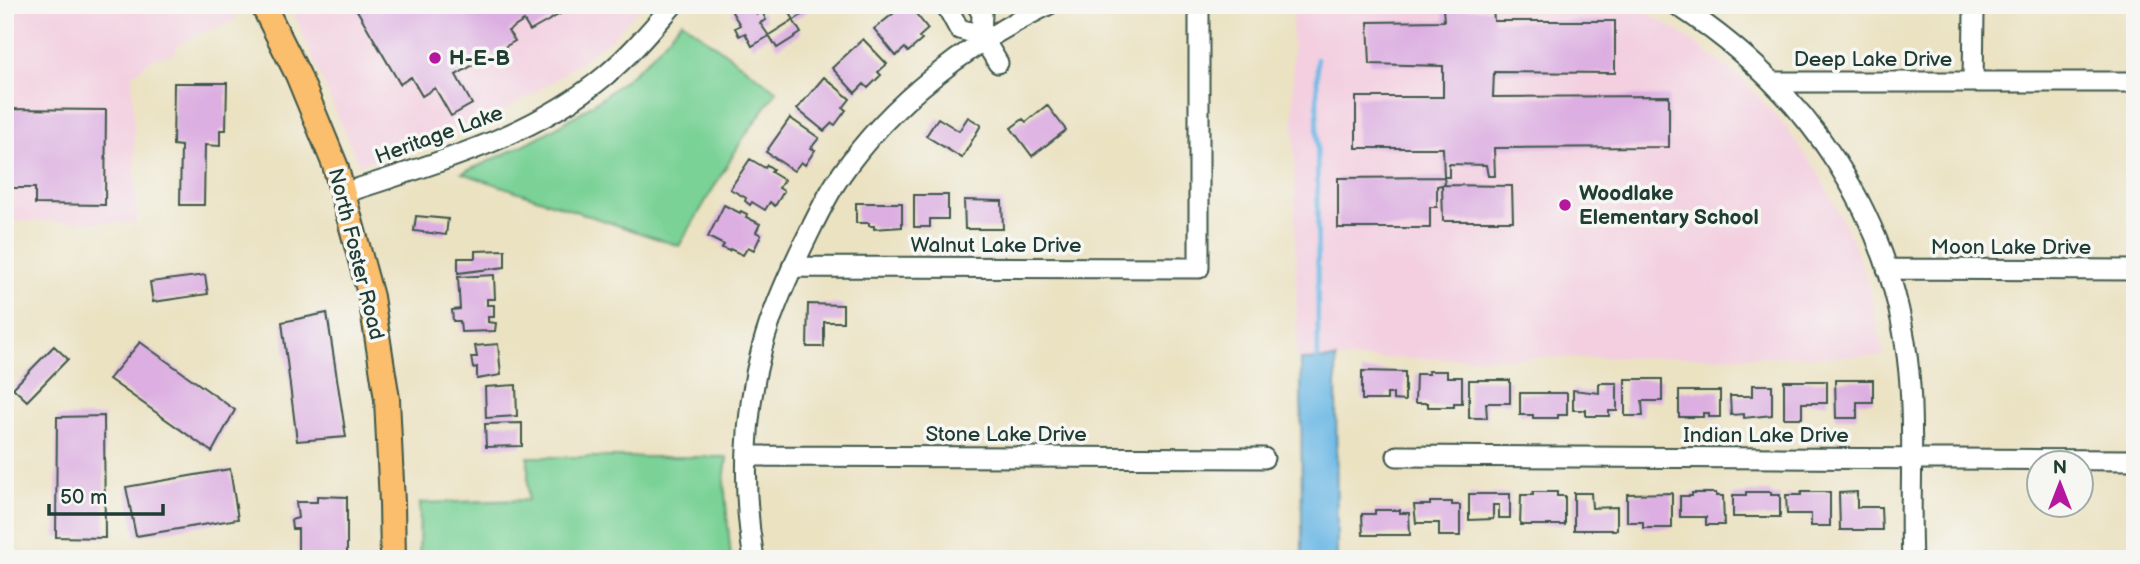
<svg xmlns="http://www.w3.org/2000/svg" width="2140" height="564" font-family="'Balsamiq Sans',sans-serif">
<style>
.built{fill:#f3cfe0}
.green{fill:#7ad297;stroke:#4c8866;stroke-width:2}
.water{fill:#6cb8e5;stroke:#467a8c;stroke-width:2}
.lines{fill:none;stroke-linecap:round;stroke-linejoin:round}
.stream{stroke:#6cb8e5;stroke-width:4.5}
.building{fill:#dcaee1}
.minor-casing{stroke:#3e5649;stroke-width:23}
.major-casing{stroke:#3e5649;stroke-width:28}
.minor{stroke:#fff;stroke-width:19}
.major{stroke:#fabe6d;stroke-width:24}
.poi-dot{fill:#b5179e;stroke:#f6f6f2;stroke-width:2.5}
.labels{text-anchor:middle;dominant-baseline:central;stroke-width:7;stroke-linejoin:round;paint-order:stroke}
.poi-label{font-size:21px;font-weight:bold;fill:#1f3d34;stroke:#f6f6f2;text-anchor:start}
.street-label{font-size:21px;fill:#1f3d34;stroke:#f6f6f2}
</style>
<rect width="100%" height="100%" fill="#f6f6f2"/>
<filter id="ink" filterUnits="userSpaceOnUse"><feTurbulence type="fractalNoise" baseFrequency=".0143" numOctaves="2"/><feDisplacementMap in="SourceGraphic" scale="14" xChannelSelector="R" yChannelSelector="G"/><feConvolveMatrix kernelMatrix="1 2 1 2 8 2 1 2 1" color-interpolation-filters="sRGB"/></filter>
<filter id="wash" filterUnits="userSpaceOnUse"><feTurbulence type="fractalNoise" baseFrequency=".00686" numOctaves="4" result="noise"/><feDisplacementMap in="SourceGraphic" scale="28" xChannelSelector="R" yChannelSelector="G"/><feGaussianBlur stdDeviation="1.57" result="paint"/><feColorMatrix in="noise" values="0 0 0 0 0 0 0 0 0 0 0 0 0 0 0 0 0 1.4 0 .05"/><feComposite in="paint" operator="in"/></filter>
<g filter="url(#wash)">
<rect width="100%" height="100%" fill="#ebe2c2"/>
<path class="built" d="M5,5H230L237,20L196,35L177,46L175,53L154,58L132,75L137,223L5,221Z
M290,5H642L612,38L552,82L513,106L472,123L359,165Z
M1292,5L1636,6L1688,38L1744,81L1783,124L1818,172L1852,239L1869,286L1884,356L1297,359Z"/>
<path class="green" d="M682,21L777,91L742,140L679,246L462,173C528,145 589,114 642,65C656,52 669,36 682,21Z
M528,457H727L724,481L731,559H419L420,503L528,500Z"/>
<path class="water" d="M1336,359L1337,559H1302L1301,360Z"/>
<g class="lines">
<path class="stream" d="M1317,59L1318,365"/>
</g>
<g id="blocks">
<path class="building" d="M354,5H576L530,31L524,21L508,31L515,41L456,75L472,104L451,116L435,88L422,96L411,77L400,84Z
M743,5H751L757,14L762,11L766,20L760,23L769,36L752,46L745,33L739,36L735,28L740,25L732,12Z
M778,5H809L811,9L794,20L787,8L782,11Z
M904,5H909L928,29L919,37L922,40L908,52L905,48L896,56L874,29Z
M1443,9H1493L1494,21H1615V73L1494,72L1493,97L1669,96V147L1494,148L1495,176H1488L1486,165L1449,164V177H1444L1443,148H1356V97H1443V66L1370,64L1368,22L1444,21Z
M793,20L801,33L777,48L769,35Z
M863,39L887,64L878,72L881,75L868,88L864,84L855,93L832,68Z
M824,77L850,99L843,108L846,110L835,125L832,123L824,131L797,109Z
M174,83H227L226,130H220V146L205,145L204,205H180L181,146L173,145Z
M1047,105L1066,130L1032,156L1011,128L1023,119L1026,122Z
M5,109L106,110L105,205L35,204V188H5Z
M968,117L981,125L962,158L926,136L938,118L959,131Z
M790,118L819,138L811,148L815,150L805,165L801,162L794,171L766,152Z
M750,159L765,168L767,165L773,169L771,172L784,180L779,188L784,191L775,206L770,202L765,210L752,202L750,205L745,201L746,198L730,189Z
M1444,177L1445,185H1442L1512,186L1513,221H1443L1442,185L1437,186V207H1430V228H1338V178Z
M914,195H948V219H930V227H914Z
M964,200L1002,201L1003,229H965Z
M856,203H902V227L874,229V226H869V223H856Z
M724,205L740,213L741,211L747,214L746,217L760,224L756,232L761,235L754,250L748,247L743,255L730,249L729,251L722,248L724,245L708,237Z
M416,216L448,219L446,235L414,231Z
M505,250V267L458,273V258H475V251Z
M205,275L208,294L153,302L150,282Z
M494,275L495,299H487V305H494V317H488V322L496,323L495,331L461,332L460,321H453L452,310L460,309L458,277Z
M808,304L843,305V322H824V347H807Z
M327,313L346,437L297,441L282,322Z
M140,342L235,410L212,452L109,379Z
M498,344L501,375L477,379V367L473,368L471,357H477L475,346Z
M54,346L68,359L27,401L13,388Z
M1362,371L1405,372V401L1393,400V394H1387V400H1362Z
M1428,371H1447V377H1462V403H1454V407H1428V403H1415L1416,374H1429Z
M1625,379H1662V401H1642L1643,416H1625Z
M1469,380H1510V403H1486L1487,418H1469Z
M1835,380H1873V402H1857V418H1836Z
M1784,381H1827V403H1802V418H1784Z
M1599,383H1617V411H1609V416H1586V410H1573V390L1599,393Z
M516,385L517,416L486,418L485,387Z
M1752,385H1772V415L1744,418V414L1731,415L1730,396H1752Z
M1679,391H1720V417H1709V413H1703V417H1679Z
M1520,393H1567V415H1558V418H1533V415H1520Z
M104,416L105,538L56,537L57,417Z
M522,423V446L486,447L485,424Z
M230,469L238,519L136,536L126,487Z
M1533,492H1557V496H1565V525H1520L1521,495H1533Z
M1746,492H1771V495H1780V517H1733V495H1746Z
M1801,492H1830V526H1811V514H1787L1786,495H1801Z
M1857,492V507H1881L1882,530H1840L1839,493Z
M1574,493H1591L1592,508L1617,507V530H1574Z
M1672,493V528H1643V522H1627V494Z
M1692,493H1716V496H1723L1724,525H1706V517H1680V496H1692Z
M1469,494H1510V518H1499V505H1493V519L1469,520Z
M317,496L347,497V559H298V529H292L291,520L298,518L296,502H317Z
M1430,502H1452V505H1460V536H1439V523H1416L1414,505H1430Z
M1375,510H1400V513H1409L1410,535H1363L1362,514H1375Z"/>
</g>
</g>
<g filter="url(#ink)">
<use href="#blocks" fill-opacity="0" stroke="#3e5649" stroke-width="2"/>
<g class="lines">
<defs>
<path id="minor" d="M946,5L959,29L981,35
M977,5L982,14L981,35
M1677,5C1808,90 1894,216 1909,373C1915,435 1909,497 1912,559
M981,35L998,63
M1774,82H2135
M1973,82L1974,13
M344,193C435,163 531,138 606,75C631,54 651,30 673,5
M792,267L1199,268V5
M1887,269L2135,270
M748,456L1264,458
M1397,456L2135,460
M754,559C742,491 744,415 762,348C771,313 787,278 803,245C815,221 826,196 841,175C892,101 968,44 1048,5"/>
<path id="major" d="M263,5L298,75L335,165L371,297L387,399L392,503L393,559"/>
</defs>
<use href="#minor" class="minor-casing"/>
<use href="#major" class="major-casing"/>
<use href="#minor" class="minor"/>
<use href="#major" class="major"/>
</g>
</g>
<g class="poi-dot">
<circle cx="435" cy="58" r="7"/>
<circle cx="1565" cy="205" r="7"/>
</g>
<g class="labels">
<g class="poi-label">
<text x="449" y="58">H-E-B</text>
<text x="1579" y="193">Woodlake<tspan x="1579" dy="24">Elementary School</tspan></text>
</g>
<g class="street-label">
<text x="1873" y="59">Deep Lake Drive</text>
<text transform="translate(439 135) rotate(-20)">Heritage Lake</text>
<text x="996" y="245">Walnut Lake Drive</text>
<text x="2011" y="247">Moon Lake Drive</text>
<text transform="translate(356 254) rotate(76)">North Foster Road</text>
<text x="1006" y="434">Stone Lake Drive</text>
<text x="1766" y="435">Indian Lake Drive</text>
</g>
</g>
<rect width="2140" height="564" fill="none" stroke="#f6f6f2" stroke-width="28"/>
<g transform="translate(2060 484)"><circle r="33" fill="#f6f6f2" stroke="#a0aca6" stroke-width="2"/>
<path d="M0-5L12 26L0 18L-12 26Z" fill="#b5179e"/>
<text y="-10" font-size="19" font-weight="bold" text-anchor="middle" fill="#1f3d34">N</text>
</g>
<path d="M49 504v10h114v-10" fill="none" stroke="#1f3d34" stroke-width="3.5"/>
<text x="60" y="504" font-size="21" fill="#1f3d34" stroke="#f6f6f2" stroke-width="5" paint-order="stroke">50 m</text>
</svg>
